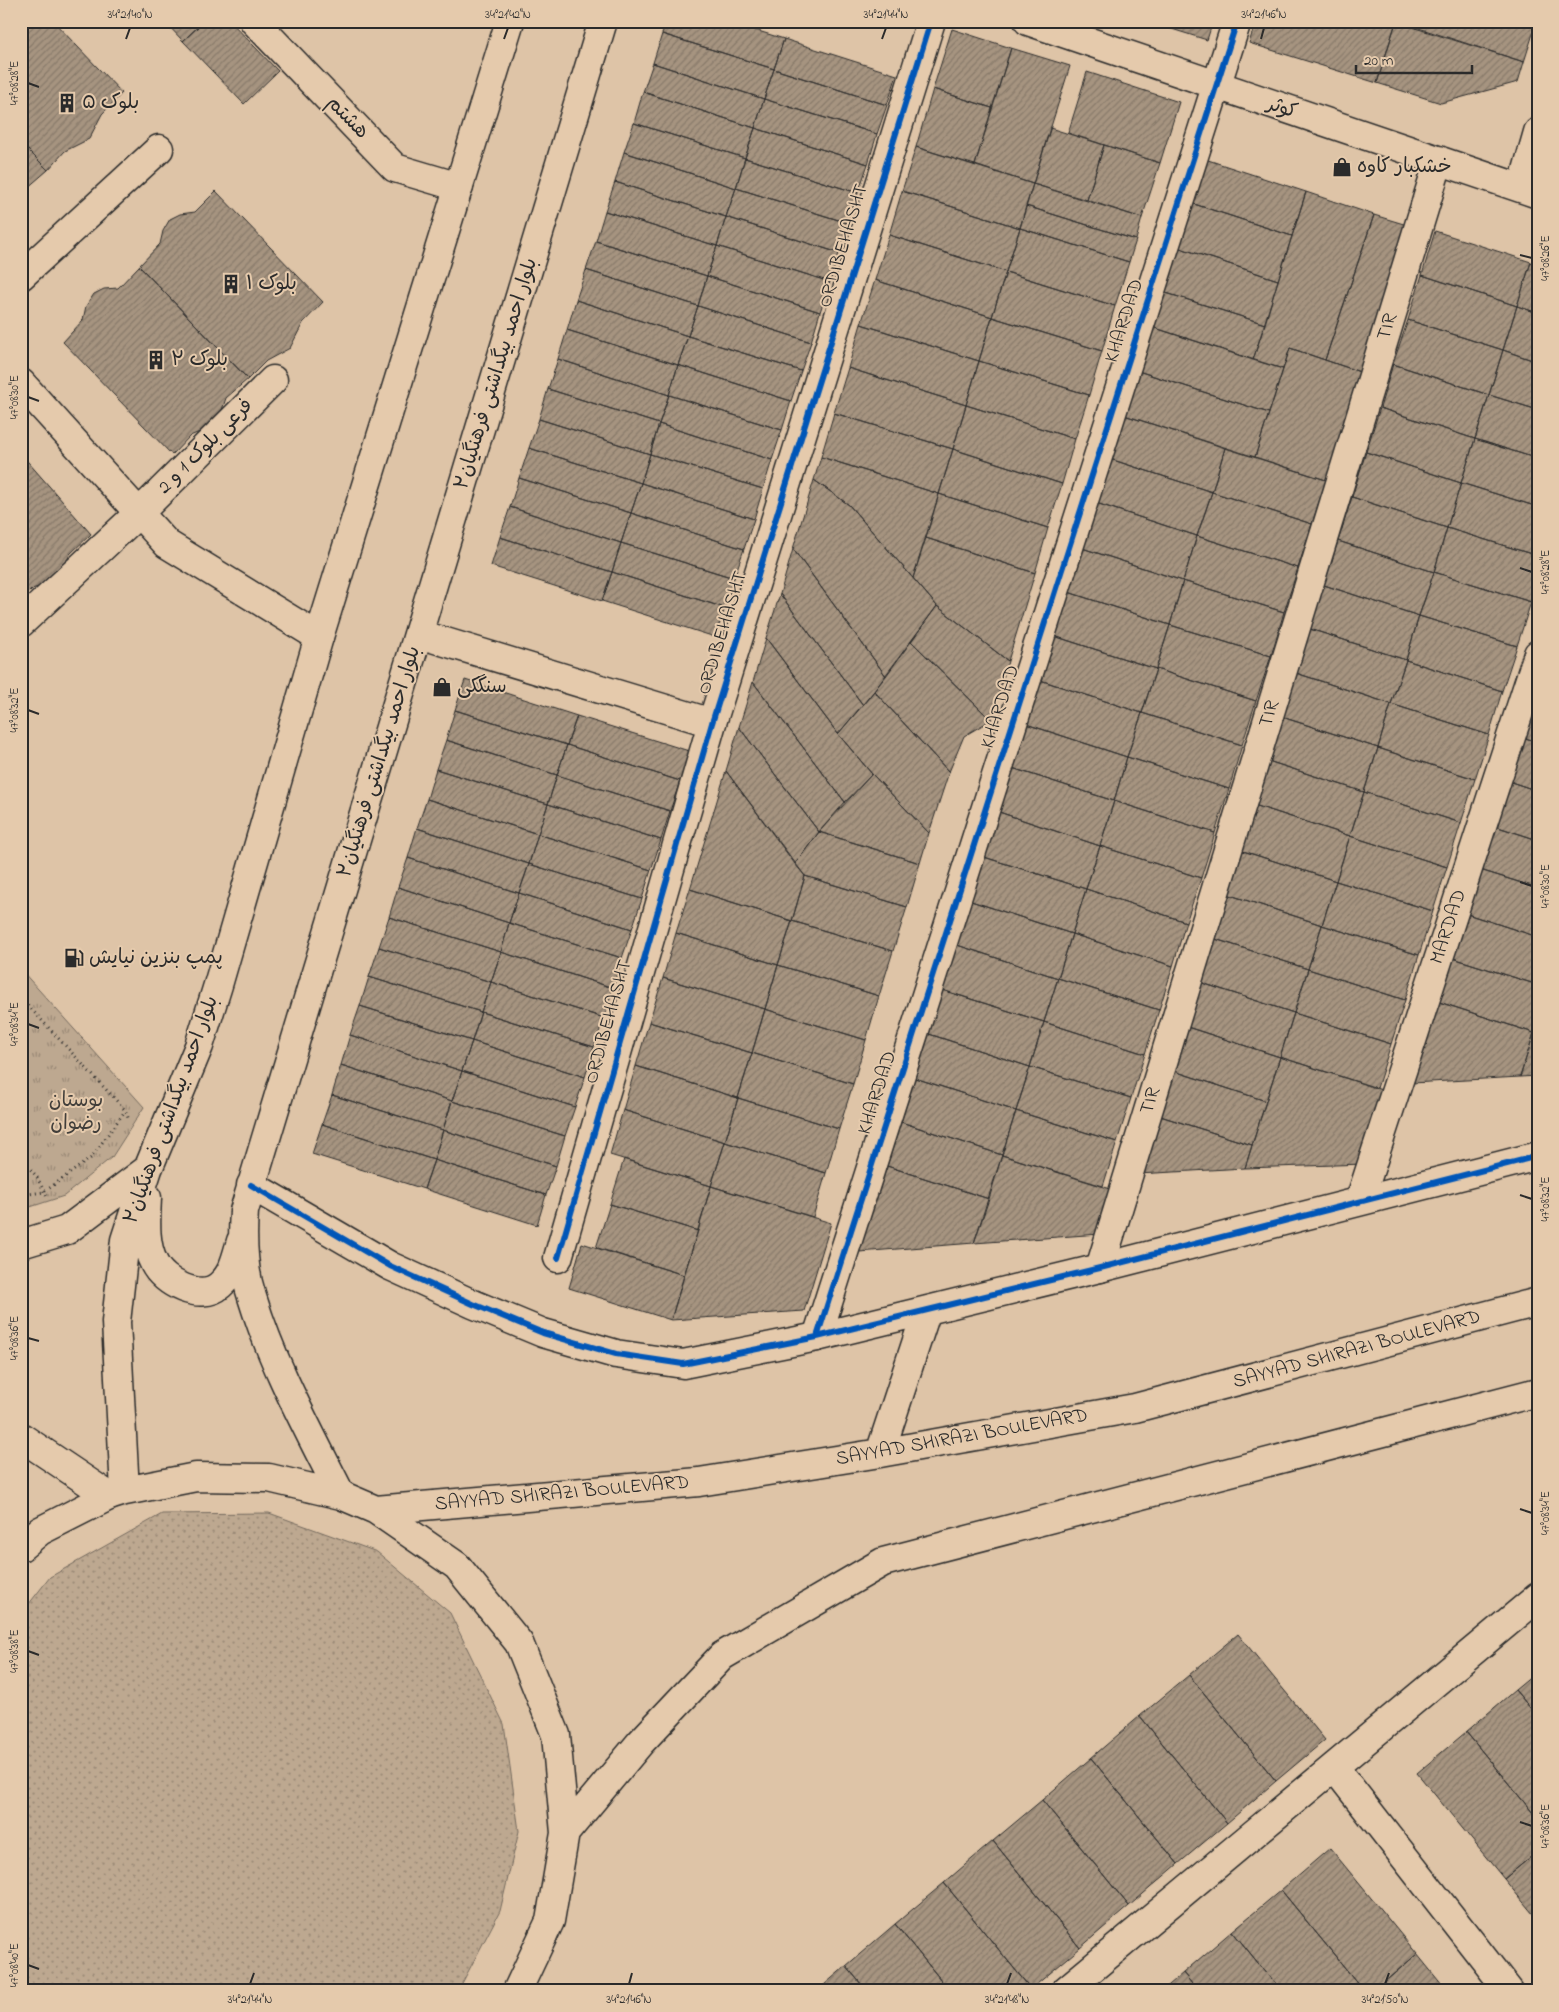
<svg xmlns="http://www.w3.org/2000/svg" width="1559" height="2012" font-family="'Indie Flower','Playpen Sans Arabic',sans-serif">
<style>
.grass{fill:url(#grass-dots);stroke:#746a5e}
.park{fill:url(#park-tufts);stroke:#746a5e}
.building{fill:url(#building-hatch);stroke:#2b2b2b}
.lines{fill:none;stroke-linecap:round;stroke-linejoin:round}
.street-casing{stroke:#2b2b2b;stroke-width:31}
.secondary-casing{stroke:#2b2b2b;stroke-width:31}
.highway-casing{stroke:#2b2b2b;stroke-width:31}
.path{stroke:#2b2b2b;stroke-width:3;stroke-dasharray:1 4;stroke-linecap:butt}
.street{stroke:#e5caac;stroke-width:28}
.secondary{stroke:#e5caac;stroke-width:28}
.highway{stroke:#e5caac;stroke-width:28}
.cycleway-casing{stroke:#e5caac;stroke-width:9}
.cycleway{stroke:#0057b8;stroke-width:6}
.ticks{fill:none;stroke:#2b2b2b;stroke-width:2}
.labels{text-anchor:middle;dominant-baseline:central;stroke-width:4;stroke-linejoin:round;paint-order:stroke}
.poi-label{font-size:20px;fill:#2b2b2b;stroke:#e5caac;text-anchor:start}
.street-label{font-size:20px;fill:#2b2b2b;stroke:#e5caac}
.park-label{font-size:20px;fill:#413e3a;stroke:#e5caac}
.neatline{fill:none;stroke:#2b2b2b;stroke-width:2}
.ticks-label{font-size:12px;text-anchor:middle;fill:#2b2b2b}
</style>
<defs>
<pattern id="grass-dots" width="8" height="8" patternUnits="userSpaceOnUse" patternTransform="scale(1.25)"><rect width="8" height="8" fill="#bda890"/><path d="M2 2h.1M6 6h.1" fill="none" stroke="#9a8976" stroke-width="1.8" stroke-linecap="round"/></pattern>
<pattern id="park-tufts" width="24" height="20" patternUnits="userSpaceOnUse" patternTransform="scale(1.25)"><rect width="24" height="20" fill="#bda890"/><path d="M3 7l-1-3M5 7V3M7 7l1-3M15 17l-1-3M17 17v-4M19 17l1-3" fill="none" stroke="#9a8976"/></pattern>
<pattern id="building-hatch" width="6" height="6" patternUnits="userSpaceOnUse" patternTransform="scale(1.25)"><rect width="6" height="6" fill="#a69480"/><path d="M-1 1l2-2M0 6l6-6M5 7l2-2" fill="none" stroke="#877969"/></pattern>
</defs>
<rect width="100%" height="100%" fill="#dec4a7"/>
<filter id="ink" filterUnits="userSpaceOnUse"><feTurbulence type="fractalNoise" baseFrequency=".02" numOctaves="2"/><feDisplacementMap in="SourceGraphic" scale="10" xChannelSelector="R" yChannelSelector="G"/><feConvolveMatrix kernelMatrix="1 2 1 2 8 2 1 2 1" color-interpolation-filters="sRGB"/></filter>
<g filter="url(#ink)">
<path class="grass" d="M269,1513L377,1552L450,1613L504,1724L519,1831L500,1911L458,1991H21V1614L50,1577L162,1514Z"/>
<path class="park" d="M21,970L144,1107L112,1157L64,1196L21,1210Z"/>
<path class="building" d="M21,21H53L122,93L102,114L89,139L65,151L48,170L21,143Z
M164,21H204L183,41Z
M204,21H230L278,71L244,104L183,41Z
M666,21H726L784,39L774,69L662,34Z
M1146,21H1213L1207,40Z
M1256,21H1395L1396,22L1377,83L1249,43Z
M1397,21H1537L1524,62Z
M1396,22L1524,62L1518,82L1441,103L1377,83Z
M952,29L1011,48L992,108L933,89Z
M662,34L774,69L764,99L653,63Z
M784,39L897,75L887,105L774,69Z
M1011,48L1070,66L1033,184L975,165Z
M653,63L764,99L755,128L643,92Z
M774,69L887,105L877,134L764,99Z
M1087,72L1179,102L1160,163L1068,133Z
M933,89L992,108L975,165L916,147Z
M643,92L755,128L745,158L634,123Z
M764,99L877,134L868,164L755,128Z
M634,123L745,158L736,188L624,152Z
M755,128L868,164L858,193L745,158Z
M1050,128L1104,145L1087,200L1033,184Z
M21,143L48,170L26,189L21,201Z
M1104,145L1160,163L1142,218L1087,200Z
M916,147L1033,184L1020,228L902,191Z
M624,152L736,188L726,217L615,182Z
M745,158L858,193L848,223L736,188Z
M1205,159L1306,192L1292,236L1191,203Z
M615,182L726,217L717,246L605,211Z
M1033,184L1142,218L1136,240L1026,206Z
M736,188L848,223L839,253L726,217Z
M216,191L323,302L303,323L290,348L266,361L248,379L139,266L160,244L163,231L170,219L180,214L195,212Z
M902,191L1020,228L1006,272L889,235Z
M1306,192L1374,215L1325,360L1290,348L1283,369L1253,360Z
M1191,203L1292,236L1278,280L1177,247Z
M1026,206L1136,240L1129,262L1020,228Z
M605,211L717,246L707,276L596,241Z
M1374,215L1407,225L1360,372L1325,360Z
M726,217L839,253L830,282L717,246Z
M1020,228L1129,262L1115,306L1006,272Z
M1435,231L1531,262L1517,306L1422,275Z
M889,235L1006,272L992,317L875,280Z
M596,241L707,276L698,306L586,270Z
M717,246L830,282L820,312L707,276Z
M1177,247L1278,280L1265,324L1163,292Z
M1531,262L1538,265V313L1517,306Z
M139,266L248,379L226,398L221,413L202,431L190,436L172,455L63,342L83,320L86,306L94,294L104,289L118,288Z
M586,270L698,306L688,336L576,300Z
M1006,272L1115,306L1102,351L992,317Z
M1422,275L1517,306L1503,350L1408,320Z
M707,276L820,312L811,342L698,306Z
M875,280L992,317L979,361L861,324Z
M1163,292L1265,324L1253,360L1152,327Z
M576,300L688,336L678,365L567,330Z
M698,306L811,342L801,371L688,336Z
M1517,306L1538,313V362L1503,350Z
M992,317L1102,351L1089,395L979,361Z
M1408,320L1503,350L1489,395L1393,364Z
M861,324L979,361L966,405L848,368Z
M1152,327L1283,369L1269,413L1138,371Z
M567,330L678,365L669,395L558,359Z
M688,336L801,371L791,401L678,365Z
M1290,348L1360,372L1326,480L1255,457Z
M1503,350L1538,362V410L1489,395Z
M558,359L669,395L659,424L548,389Z
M979,361L1089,395L1075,439L966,405Z
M1393,364L1489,395L1475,439L1380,408Z
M678,365L791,401L782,430L669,395Z
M848,368L966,405L953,449L834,413Z
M1138,371L1269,413L1255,457L1124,415Z
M548,389L659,424L650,454L539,419Z
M669,395L782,430L772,460L659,424Z
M1489,395L1538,410V459L1475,439Z
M966,405L1075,439L1062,484L953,449Z
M1380,408L1475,439L1461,483L1366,452Z
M834,413L953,449L939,494L821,457Z
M1124,415L1225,448L1212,492L1110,459Z
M539,419L650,454L641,483L529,448Z
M659,424L772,460L763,489L650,454Z
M1475,439L1538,459V507L1461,483Z
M529,448L641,483L631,513L519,478Z
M1225,448L1326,480L1312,524L1212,492Z
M953,449L1062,484L1048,528L939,494Z
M1366,452L1461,483L1447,528L1352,497Z
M21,454L91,534L70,554L64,567L45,585L32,589L21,600Z
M650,454L763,489L754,519L641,483Z
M821,457L939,494L913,578L849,505L814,480Z
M1110,459L1212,492L1197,536L1096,503Z
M519,478L631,513L621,543L510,507Z
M814,480L849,505L937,606L886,676L793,549Z
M641,483L754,519L744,549L631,513Z
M1461,483L1538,507V556L1447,528Z
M1212,492L1312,524L1298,568L1197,536Z
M939,494L1048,528L1035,573L926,538Z
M1352,497L1447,528L1434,572L1338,541Z
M1096,503L1197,536L1183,581L1082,548Z
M510,507L621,543L612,572L500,537Z
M631,513L744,549L734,578L621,543Z
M1447,528L1538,556V579L1531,602L1434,572Z
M1197,536L1298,568L1284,612L1183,581Z
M500,537L612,572L602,601L491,566Z
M926,538L1035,573L1008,661L937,606L913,578Z
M1338,541L1434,572L1419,616L1324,585Z
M621,543L734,578L725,608L612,572Z
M1082,548L1183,581L1170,625L1068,592Z
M793,549L886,676L863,705L780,594Z
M612,572L725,608L715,637L602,601Z
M1434,572L1531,602L1517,646L1419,616Z
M1183,581L1284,612L1271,656L1170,625Z
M1324,585L1419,616L1406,660L1310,629Z
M1068,592L1170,625L1156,669L1054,636Z
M780,594L863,705L838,734L766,638Z
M937,606L1008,661L991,720L911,641Z
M1419,616L1517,646L1502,691L1406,660Z
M1170,625L1271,656L1256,701L1156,669Z
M1310,629L1406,660L1391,704L1296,673Z
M1054,636L1156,669L1142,713L1040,680Z
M766,638L838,734L872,774L845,802L753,682Z
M911,641L991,720L964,736L949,772L874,691Z
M1406,660L1502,691L1489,735L1391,704Z
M1156,669L1256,701L1242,745L1142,713Z
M1296,673L1391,704L1378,748L1282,717Z
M465,680L577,716L567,745L455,710Z
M1040,680L1142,713L1127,757L1026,724Z
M753,682L845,802L819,832L739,727Z
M874,691L949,772L929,833L872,774L838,734Z
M1538,694V742L1522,737Z
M1391,704L1489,735L1475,779L1378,748Z
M455,710L567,745L557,775L446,740Z
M1142,713L1242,745L1229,789L1127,757Z
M577,716L689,751L680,781L567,745Z
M1282,717L1378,748L1364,792L1268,761Z
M1026,724L1127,757L1114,801L1012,768Z
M739,727L819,832L795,864L726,771Z
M1522,737L1538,742V791L1508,781Z
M446,740L557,775L548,804L436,769Z
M567,745L680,781L670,811L557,775Z
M1378,748L1475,779L1461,823L1364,792Z
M1127,757L1229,789L1215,833L1114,801Z
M1268,761L1364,792L1350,836L1254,805Z
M1012,768L1114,801L1100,846L999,812Z
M436,769L548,804L538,834L427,799Z
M726,771L805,876L792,921L690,889Z
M872,774L929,833L920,863L819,832Z
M557,775L670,811L661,840L548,804Z
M1508,781L1538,791V840L1495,826Z
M1364,792L1461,823L1447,867L1350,836Z
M427,799L538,834L529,864L417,828Z
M1114,801L1215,833L1201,878L1100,846Z
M548,804L661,840L651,870L538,834Z
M1254,805L1350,836L1336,881L1240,850Z
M999,812L1100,846L1086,889L984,857Z
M1495,826L1538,840V888L1480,870Z
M417,828L529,864L519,893L408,858Z
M819,832L920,863L907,907L805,876L795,864Z
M538,834L651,870L642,899L529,864Z
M1350,836L1447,867L1433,911L1336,881Z
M1100,846L1201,878L1186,922L1086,889Z
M1240,850L1336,881L1322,925L1227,894Z
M984,857L1086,889L1072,934L971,901Z
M408,858L519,893L509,923L398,887Z
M529,864L642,899L632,929L519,893Z
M1480,870L1538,888V937L1467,914Z
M805,876L907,907L893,951L792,921Z
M1336,881L1433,911L1419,955L1322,925Z
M398,887L509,923L501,952L389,917Z
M690,889L792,921L778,965L676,933Z
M1086,889L1186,922L1173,966L1072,934Z
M519,893L632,929L622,958L509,923Z
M1227,894L1322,925L1308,969L1212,938Z
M971,901L1072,934L1058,978L957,945Z
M1467,914L1538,937V985L1453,958Z
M389,917L501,952L491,982L379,947Z
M792,921L893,951L879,996L778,965Z
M509,923L622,958L613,988L501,952Z
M1322,925L1419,955L1405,1000L1308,969Z
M676,933L778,965L765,1009L663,978Z
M1072,934L1173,966L1159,1010L1058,978Z
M1212,938L1308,969L1294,1013L1199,982Z
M957,945L1058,978L1044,1022L942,990Z
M379,947L491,982L481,1012L369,977Z
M501,952L613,988L604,1018L491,982Z
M1453,958L1538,985V1021L1534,1033L1439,1002Z
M778,965L879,996L866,1040L765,1009Z
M1308,969L1405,1000L1391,1044L1294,1013Z
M369,977L481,1012L472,1041L360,1006Z
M663,978L765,1009L752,1053L649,1022Z
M1058,978L1159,1010L1145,1054L1044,1022Z
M491,982L604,1018L594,1047L481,1012Z
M1199,982L1294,1013L1280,1057L1184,1026Z
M942,990L1044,1022L1030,1067L929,1034Z
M1439,1002L1534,1033L1520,1077L1412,1083Z
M360,1006L472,1041L462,1071L350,1035Z
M765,1009L866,1040L853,1084L752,1053Z
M481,1012L594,1047L585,1077L472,1041Z
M1294,1013L1391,1044L1377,1088L1280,1057Z
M1538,1021V1076L1520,1077L1534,1033Z
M649,1022L752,1053L738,1098L636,1066Z
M1044,1022L1145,1054L1131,1098L1030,1067Z
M1184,1026L1280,1057L1266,1101L1171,1070Z
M929,1034L1030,1067L1016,1111L915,1078Z
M350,1035L462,1071L452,1101L341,1065Z
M472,1041L585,1077L575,1107L462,1071Z
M752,1053L853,1084L839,1129L738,1098Z
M1280,1057L1388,1092L1365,1164L1245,1168Z
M341,1065L452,1101L443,1130L332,1095Z
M636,1066L738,1098L725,1142L623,1110Z
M1030,1067L1131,1098L1117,1142L1016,1111Z
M1171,1070L1266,1101L1252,1145L1157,1115Z
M462,1071L575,1107L565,1136L452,1101Z
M915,1078L1016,1111L1002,1155L901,1122Z
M332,1095L443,1130L434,1160L322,1124Z
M738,1098L839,1129L826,1173L725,1142Z
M452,1101L565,1136L556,1166L443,1130Z
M623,1110L725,1142L711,1186L610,1155Z
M1016,1111L1117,1142L1103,1186L1002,1155Z
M1157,1115L1252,1145L1245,1168L1138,1174Z
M901,1122L1002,1155L989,1199L887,1166Z
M322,1124L434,1160L424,1189L312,1154Z
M443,1130L556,1166L546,1195L434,1160Z
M725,1142L826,1173L813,1217L711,1186Z
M1002,1155L1114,1190L1100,1234L974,1243Z
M624,1159L711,1186L698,1231L610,1204Z
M434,1160L546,1195L537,1225L424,1189Z
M887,1166L989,1199L974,1243L859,1252Z
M711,1186L831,1223L804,1311L671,1320Z
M610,1204L698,1231L684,1275L596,1248Z
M582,1243L684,1275L671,1320L569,1288Z
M1238,1634L1325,1740L1276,1781L1189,1675Z
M1538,1671V1717L1515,1690Z
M1189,1675L1276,1781L1227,1823L1140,1716Z
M1515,1690L1538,1717V1819L1466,1732Z
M1140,1716L1227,1823L1178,1864L1091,1758Z
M1466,1732L1538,1819V1851L1504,1879L1417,1773Z
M1091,1758L1178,1864L1129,1906L1042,1800Z
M1042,1800L1129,1906L1080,1948L993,1841Z
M993,1841L1080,1948L1031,1989L944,1883Z
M1330,1848L1417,1954L1374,1991H1364L1281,1890Z
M1538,1851V1920L1504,1879Z
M944,1883L1031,1989L1028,1991H950L895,1924Z
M1281,1890L1364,1991H1281L1232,1931Z
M895,1924L950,1991H867L846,1966Z
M1232,1931L1281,1991H1198L1183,1973Z
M1417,1954L1447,1991H1374Z
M846,1966L867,1991H817Z
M1183,1973L1198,1991H1162Z"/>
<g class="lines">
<defs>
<path id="street" d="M254,21L395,168L459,187
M1028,21L1538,194
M1522,188L1538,132
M21,276L159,149
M21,383L167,544L319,637
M21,623L139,513L273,380
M419,634L712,723
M1360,1200L1538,654
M558,1258L712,723L931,21
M1100,1268L1439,160
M817,1337L1237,21
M1334,1767L1509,1991
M1065,1991L1538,1597"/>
<path id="secondary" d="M251,1185L390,1266L473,1304L543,1333L616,1354L683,1364L817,1337L1100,1268L1538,1156
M147,1198C146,1219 144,1244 154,1263C163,1283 201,1302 220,1285C233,1274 236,1258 241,1241
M21,1244L67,1230L148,1169
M880,1453L927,1310
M125,1491L116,1322L125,1240L148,1169L199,1046L218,985L319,637L510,21
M341,1495C309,1431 273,1366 252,1297C243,1270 242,1239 244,1211L603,21
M376,1510L699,1482L880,1453L1135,1408L1538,1302
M21,1547L40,1531L109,1496L125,1491L196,1477L269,1478L341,1495L376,1510L457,1566L519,1643L556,1735L565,1833L550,1921L517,1991
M565,1833L640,1743L722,1656L883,1562L1538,1392"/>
<path id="highway" d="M21,1437L109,1496"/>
</defs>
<use href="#street" class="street-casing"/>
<use href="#secondary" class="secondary-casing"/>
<use href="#highway" class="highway-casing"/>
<path class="path" d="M21,998L126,1111L129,1121
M21,1158L37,1177L48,1199
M21,1195L44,1192L91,1158L125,1111"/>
<use href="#street" class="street"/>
<use href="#secondary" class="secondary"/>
<use href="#highway" class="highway"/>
<defs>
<path id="cycleway" d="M251,1185L390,1266L473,1304L543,1333L616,1354L683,1364L817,1337L1100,1268L1538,1156
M558,1258L712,723L931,21
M817,1337L1237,21"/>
</defs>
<use href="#cycleway" class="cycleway-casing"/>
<use href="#cycleway" class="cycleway"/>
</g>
</g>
<path class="ticks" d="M126,39L130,28M504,39L508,28M882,39L886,28M1261,39L1264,28M28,83L39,87M1520,255L1532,258M28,397L39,401M1520,568L1532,572M28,710L39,714M1520,882L1532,886M28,1024L39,1028M1520,1195L1532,1199M28,1338L39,1341M1520,1509L1532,1513M28,1651L39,1655M1520,1822L1532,1826M28,1965L39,1969M250,1984L254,1973M629,1984L632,1973M1007,1984L1011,1973M1385,1984L1389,1973"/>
<defs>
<symbol id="building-bare" viewBox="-9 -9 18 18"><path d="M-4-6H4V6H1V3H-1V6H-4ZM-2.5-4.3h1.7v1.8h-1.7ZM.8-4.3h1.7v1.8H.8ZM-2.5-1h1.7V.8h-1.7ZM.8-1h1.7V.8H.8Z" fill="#2b2b2b" stroke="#e5caac" stroke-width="2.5" paint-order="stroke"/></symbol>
<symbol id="shop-bare" viewBox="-9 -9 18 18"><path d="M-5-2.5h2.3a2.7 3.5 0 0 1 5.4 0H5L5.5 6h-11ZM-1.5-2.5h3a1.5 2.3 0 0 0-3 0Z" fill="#2b2b2b" stroke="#e5caac" stroke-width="2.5" paint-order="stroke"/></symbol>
<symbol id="fuel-bare" viewBox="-9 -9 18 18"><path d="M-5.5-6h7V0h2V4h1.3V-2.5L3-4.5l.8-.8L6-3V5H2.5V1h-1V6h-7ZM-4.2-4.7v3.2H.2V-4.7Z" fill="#2b2b2b" stroke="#e5caac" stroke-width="2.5" paint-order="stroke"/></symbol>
</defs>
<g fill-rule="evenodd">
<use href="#building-bare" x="53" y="89" width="28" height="28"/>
<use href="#shop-bare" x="1328" y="153" width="28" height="28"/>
<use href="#building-bare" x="217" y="270" width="28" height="28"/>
<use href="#building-bare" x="142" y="346" width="28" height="28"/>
<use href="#shop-bare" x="428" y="673" width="28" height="28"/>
<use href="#fuel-bare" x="60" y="944" width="28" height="28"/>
</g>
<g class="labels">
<g class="poi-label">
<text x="82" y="103">بلوک ۵</text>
<text x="1357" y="167">خشکبار کاوه</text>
<text x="246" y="284">بلوک ۱</text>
<text x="171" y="360">بلوک ۲</text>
<text x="457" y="687">سنگکی</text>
<text x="89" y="958">پمپ بنزین نیایش</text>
</g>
<g class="street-label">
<text transform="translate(1282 109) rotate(18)">کوثر</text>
<text transform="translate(347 118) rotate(46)">هشتم</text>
<text transform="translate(844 246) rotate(-73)">ORDIBEHASHT</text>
<text transform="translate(1125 321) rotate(-72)">KHARDAD</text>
<text transform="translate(1388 327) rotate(-73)">TIR</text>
<text transform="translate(497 374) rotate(-73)">بلوار احمد بیگداشتی فرهنگیان۲</text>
<text transform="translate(206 447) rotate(-45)">فرعی بلوک 1 و 2</text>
<text transform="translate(723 633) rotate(-73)">ORDIBEHASHT</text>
<text transform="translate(1001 707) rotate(-72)">KHARDAD</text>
<text transform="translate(1270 714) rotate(-73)">TIR</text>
<text transform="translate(380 762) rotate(-73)">بلوار احمد بیگداشتی فرهنگیان۲</text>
<text transform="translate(1449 927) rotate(-72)">MARDAD</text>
<text transform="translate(609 1022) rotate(-74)">ORDIBEHASHT</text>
<text transform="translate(878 1093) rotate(-72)">KHARDAD</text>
<text transform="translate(1151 1101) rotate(-73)">TIR</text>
<text transform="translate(172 1110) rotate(-70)">بلوار احمد بیگداشتی فرهنگیان۲</text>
<text transform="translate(1357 1350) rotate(-15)">SAYYAD SHIRAZI BOULEVARD</text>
<text transform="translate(962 1438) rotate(-10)">SAYYAD SHIRAZI BOULEVARD</text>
<text transform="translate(562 1494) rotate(-5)">SAYYAD SHIRAZI BOULEVARD</text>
</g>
<g class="park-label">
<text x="76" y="1101">بوستان<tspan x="76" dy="23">رضوان</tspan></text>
</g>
</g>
<rect width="1559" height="2012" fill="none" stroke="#e5caac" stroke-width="55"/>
<path d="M1356 65v8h116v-8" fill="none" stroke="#2b2b2b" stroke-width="2.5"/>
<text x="1364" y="65" font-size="15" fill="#2b2b2b" stroke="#e5caac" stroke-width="4" paint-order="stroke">20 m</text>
<rect x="28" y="28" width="1504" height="1956" class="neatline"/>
<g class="ticks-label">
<text x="130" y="18">34°21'40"N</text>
<text x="508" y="18">34°21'42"N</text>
<text x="886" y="18">34°21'44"N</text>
<text x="1264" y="18">34°21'46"N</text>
<text transform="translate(14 83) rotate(-90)" y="4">47°08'28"E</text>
<text transform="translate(1545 258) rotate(-90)" y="4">47°08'26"E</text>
<text transform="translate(14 397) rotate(-90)" y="4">47°08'30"E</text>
<text transform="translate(1545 572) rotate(-90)" y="4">47°08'28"E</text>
<text transform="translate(14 710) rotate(-90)" y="4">47°08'32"E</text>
<text transform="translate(1545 886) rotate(-90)" y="4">47°08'30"E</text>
<text transform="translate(14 1024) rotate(-90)" y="4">47°08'34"E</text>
<text transform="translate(1545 1199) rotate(-90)" y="4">47°08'32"E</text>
<text transform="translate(14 1338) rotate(-90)" y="4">47°08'36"E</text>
<text transform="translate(1545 1513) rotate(-90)" y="4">47°08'34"E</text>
<text transform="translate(14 1651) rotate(-90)" y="4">47°08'38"E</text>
<text transform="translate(1545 1826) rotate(-90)" y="4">47°08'36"E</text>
<text transform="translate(14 1965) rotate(-90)" y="4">47°08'40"E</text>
<text x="250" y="2003">34°21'44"N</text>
<text x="629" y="2003">34°21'46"N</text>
<text x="1007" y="2003">34°21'48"N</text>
<text x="1385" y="2003">34°21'50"N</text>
</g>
</svg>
